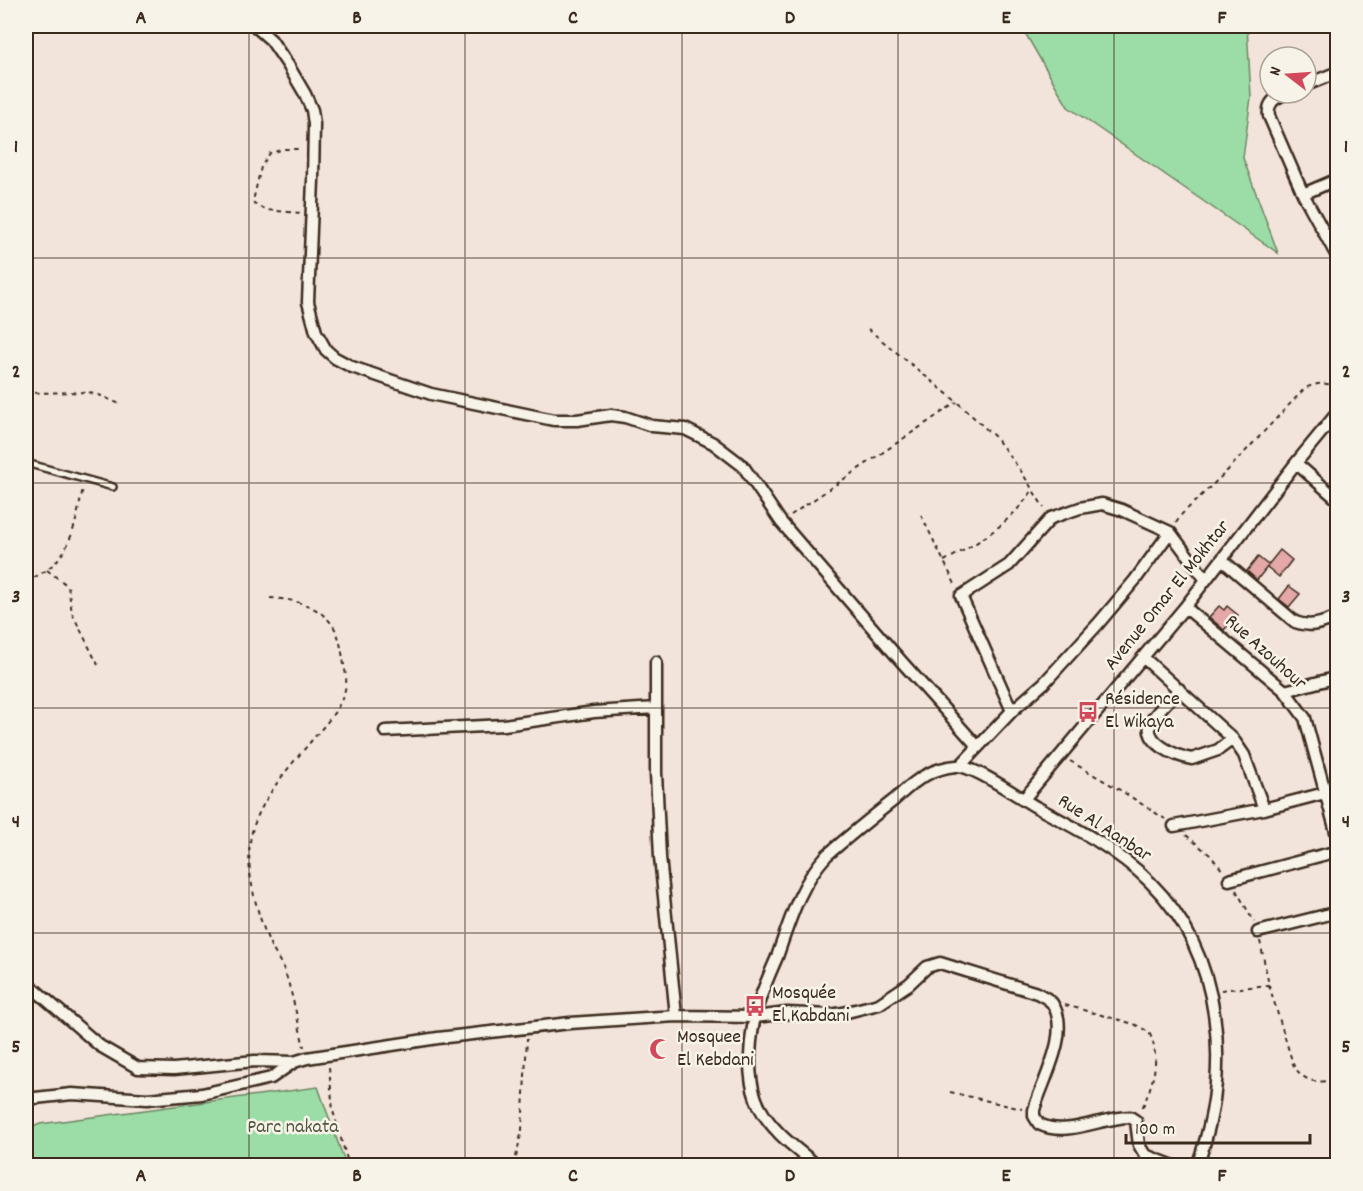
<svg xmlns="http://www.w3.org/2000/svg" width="1363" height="1191" font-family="Dekko,sans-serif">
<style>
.green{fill:#9cdda7;stroke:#6c8462;stroke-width:1.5}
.building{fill:#e3a8a7;stroke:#3b2a1e;stroke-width:1.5}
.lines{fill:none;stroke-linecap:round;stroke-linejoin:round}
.lane-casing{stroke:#3b2a1e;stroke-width:10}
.street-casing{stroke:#3b2a1e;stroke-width:15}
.path{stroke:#3b2a1e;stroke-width:2;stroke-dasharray:4.5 4.5;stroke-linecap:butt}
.lane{stroke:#f7f3e8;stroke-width:5}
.street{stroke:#f7f3e8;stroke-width:10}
.grid{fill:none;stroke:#3b2a1e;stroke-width:1.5;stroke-opacity:0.55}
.labels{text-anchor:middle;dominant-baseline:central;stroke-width:5;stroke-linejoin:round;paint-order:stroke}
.street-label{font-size:20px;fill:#3b2a1e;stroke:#f7f3e8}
.poi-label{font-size:20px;fill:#3b2a1e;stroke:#f7f3e8;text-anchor:start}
.park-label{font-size:20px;fill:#535740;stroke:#f7f3e8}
.neatline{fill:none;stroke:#3b2a1e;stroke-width:2}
.grid-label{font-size:20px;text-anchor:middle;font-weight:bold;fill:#3b2a1e}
</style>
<rect width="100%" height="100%" fill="#f3e4db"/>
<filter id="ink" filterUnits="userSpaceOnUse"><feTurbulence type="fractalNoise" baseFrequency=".0167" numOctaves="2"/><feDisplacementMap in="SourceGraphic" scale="12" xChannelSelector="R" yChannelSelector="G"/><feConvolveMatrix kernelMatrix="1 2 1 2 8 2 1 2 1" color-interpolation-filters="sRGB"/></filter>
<g filter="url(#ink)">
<path class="green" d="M1021,26H1247L1251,97L1243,158L1278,253L1068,107Z
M318,1087L346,1165H26V1130L40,1124Z"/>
<path class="building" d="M1280,550L1292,560L1279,577L1267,567L1257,580L1247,571L1258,557L1268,565Z
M1289,586L1300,594L1289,607L1279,599Z
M1219,606L1224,610L1227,606L1238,615L1224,630L1209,617Z"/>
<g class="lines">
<defs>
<path id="lane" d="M26,463L113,487"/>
<path id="street" d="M255,26L271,40L288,65L305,94L312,110L314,124L313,180L308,302L316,332L326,350L335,358L352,367L431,394L554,420H577L611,415L625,417L652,426L685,429L713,443L743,466L781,522L901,661L978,747
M1306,85L1338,72
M1287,93C1275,98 1267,102 1269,116L1303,194L1338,258
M1303,194L1338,179
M1296,463L1338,500
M1222,560L1295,622C1311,628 1322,623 1338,617
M1185,607L1285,691L1305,718L1338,839
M1144,658L1233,739L1244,755L1264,809
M656,662V773L660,857L676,1016
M1179,689C1172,698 1155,712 1151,722C1142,742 1177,757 1192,759L1218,750L1233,739
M1285,691L1338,677
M1012,711L961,596L1009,565L1051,518L1080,508L1102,504L1122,510L1170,532L1206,580
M385,731L504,725L594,712L656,708
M960,766L1012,711L1044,683L1098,624L1135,580L1170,532
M1023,800L1185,607L1296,463L1338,412
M1174,826L1264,809L1325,793
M1229,880L1338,851
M1258,932L1338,912
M26,982L100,1046L138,1068L174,1069L255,1061L294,1062
M26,1099L72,1094L147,1099L202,1094L271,1078L294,1062L307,1058L438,1038L570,1023L676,1016L756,1017L787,1013L830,1015L843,1013L879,1004L909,984L927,967L940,963L1037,993C1042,996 1048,998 1052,1003C1072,1032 1042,1081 1034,1110V1116L1039,1124C1067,1138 1101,1117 1130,1117L1136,1121L1139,1145L1145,1155L1174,1166
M818,1166C795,1148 766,1127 756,1099C746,1073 750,1035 757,1008C762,991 770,973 777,957C790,920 800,884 827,855C849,836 871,818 894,800C904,791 914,781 926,775C935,770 946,767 956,766C972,764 1020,798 1036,807C1076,828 1118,850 1150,882C1224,956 1232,1071 1197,1166"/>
</defs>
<use href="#lane" class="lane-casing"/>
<use href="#street" class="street-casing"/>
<path class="path" d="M300,213L266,210L254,204L253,201L261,167L270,153L284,149H302
M868,329L957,402L996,438L1021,471L1044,508
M26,393L88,392L99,395L122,405
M791,515L957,402
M921,515L956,586
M1176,523L1182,514L1226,472L1305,388C1317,383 1325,382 1338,387
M944,561C979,543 1009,524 1032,491
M47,570L68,586L72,613L98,665
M26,582C33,577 43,574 50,567C73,549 77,515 83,488
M270,598C296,599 324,607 336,631C340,640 341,648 343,658C344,667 347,675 346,684C343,709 322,727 308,745C286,770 254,808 250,842C246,874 257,914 270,944C274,953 281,962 285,972C293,996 298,1022 304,1047
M1070,761L1120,790L1165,819
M1186,835L1210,855L1223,871
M1236,890L1254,922
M1260,941L1269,985L1293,1064C1303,1083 1318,1084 1338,1079
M1221,990L1269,985
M1065,1005L1134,1024L1149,1032C1162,1059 1152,1086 1141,1111
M329,1067L333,1111L349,1166
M950,1092L1022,1109
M514,1166L522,1130L527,1039"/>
<use href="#lane" class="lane"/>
<use href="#street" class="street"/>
</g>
</g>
<path class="grid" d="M249,26V1166M465,26V1166M682,26V1166M898,26V1166M1114,26V1166M26,258H1338M26,483H1338M26,708H1338M26,933H1338"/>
<defs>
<symbol id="bus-bare" viewBox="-9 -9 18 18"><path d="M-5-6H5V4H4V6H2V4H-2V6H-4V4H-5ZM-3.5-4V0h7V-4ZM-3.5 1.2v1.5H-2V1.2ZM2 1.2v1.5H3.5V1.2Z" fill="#d1495b" stroke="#f7f3e8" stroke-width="2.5" paint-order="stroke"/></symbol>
<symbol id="mosque-bare" viewBox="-9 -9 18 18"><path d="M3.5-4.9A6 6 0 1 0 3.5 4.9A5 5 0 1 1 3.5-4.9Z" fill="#d1495b" stroke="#f7f3e8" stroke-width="2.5" paint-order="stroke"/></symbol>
</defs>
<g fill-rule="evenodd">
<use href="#bus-bare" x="1073" y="697" width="30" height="30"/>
<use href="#bus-bare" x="740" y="991" width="30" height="30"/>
<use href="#mosque-bare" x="645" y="1034" width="30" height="30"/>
</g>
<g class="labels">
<g class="street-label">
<text transform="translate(1168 596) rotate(-51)">Avenue Omar El Mokhtar</text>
<text transform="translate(1265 653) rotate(42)">Rue Azouhour</text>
<text transform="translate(1104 829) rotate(33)">Rue Al Aanbar</text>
</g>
<g class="poi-label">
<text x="1105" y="700">Résidence<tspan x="1105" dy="23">El Wikaya</tspan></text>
<text x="772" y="994">Mosquée<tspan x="772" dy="23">El Kabdani</tspan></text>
<text x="677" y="1038">Mosquee<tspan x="677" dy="23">El Kebdani</tspan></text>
</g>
<g class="park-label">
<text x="293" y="1128">Parc nakata</text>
</g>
</g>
<rect width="1363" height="1191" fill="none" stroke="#f7f3e8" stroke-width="66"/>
<g transform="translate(1288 75) rotate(287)"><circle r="28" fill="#f7f3e8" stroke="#aca397" stroke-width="1.5"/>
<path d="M0-4.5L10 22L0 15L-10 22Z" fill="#d1495b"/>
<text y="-9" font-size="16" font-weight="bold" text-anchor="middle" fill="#3b2a1e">N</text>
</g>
<path d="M1126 1134v9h184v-9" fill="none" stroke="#3b2a1e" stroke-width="3"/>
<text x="1135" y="1134" font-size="18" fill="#3b2a1e" stroke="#f7f3e8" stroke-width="4.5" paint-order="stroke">100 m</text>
<rect x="33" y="33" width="1297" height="1125" class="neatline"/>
<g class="grid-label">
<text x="141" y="23">A</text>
<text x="357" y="23">B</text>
<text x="573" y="23">C</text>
<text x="790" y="23">D</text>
<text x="1006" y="23">E</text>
<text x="1222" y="23">F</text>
<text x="16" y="152">1</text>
<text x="1346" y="152">1</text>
<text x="16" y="377">2</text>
<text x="1346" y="377">2</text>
<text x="16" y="602">3</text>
<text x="1346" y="602">3</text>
<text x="16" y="827">4</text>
<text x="1346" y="827">4</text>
<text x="16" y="1052">5</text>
<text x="1346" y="1052">5</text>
<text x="141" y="1181">A</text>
<text x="357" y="1181">B</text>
<text x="573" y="1181">C</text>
<text x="790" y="1181">D</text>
<text x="1006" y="1181">E</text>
<text x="1222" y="1181">F</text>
</g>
</svg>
